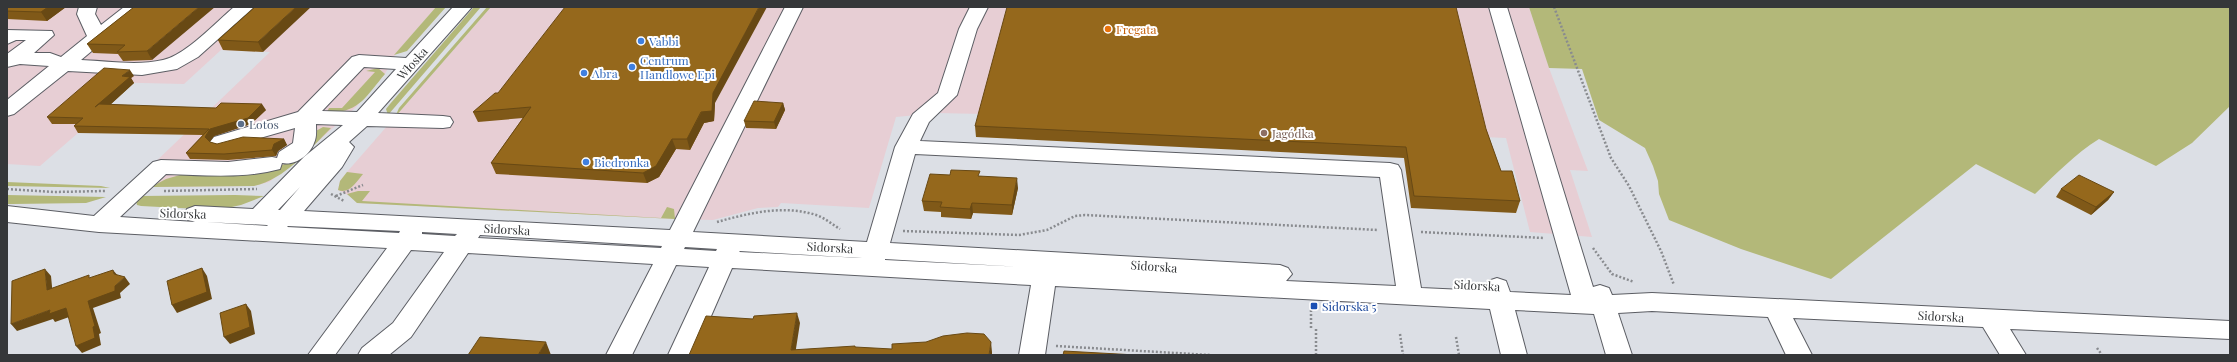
<svg xmlns="http://www.w3.org/2000/svg" width="2237" height="362" font-family="'Playfair Display',serif">
<style>
.commercial{fill:#e7ced4}
.green{fill:#b3b879}
.lines{fill:none;stroke-linecap:round;stroke-linejoin:round}
.minor-casing{stroke:#5c5e64;stroke-width:2}
.path{stroke:#898b8f;stroke-width:2.5;stroke-dasharray:2 2;stroke-linecap:butt}
.minor{fill:#fff;fill-rule:evenodd}
.wall{fill:#805918}
.shaded-wall{fill:#684914}
.building{fill:#95681c;stroke:#684914}
.food-dot{fill:#e8710a;stroke:#fff;stroke-width:1.5}
.shop-dot{fill:#3f7fe0;stroke:#fff;stroke-width:1.5}
.service-dot{fill:#5c6f8a;stroke:#fff;stroke-width:1.5}
.education-dot{fill:#8d6e63;stroke:#fff;stroke-width:1.5}
.transit-dot{fill:#1a4fb4;stroke:#fff;stroke-width:1.5}
.labels{text-anchor:middle;dominant-baseline:central;stroke-width:4;stroke-linejoin:round;paint-order:stroke}
.food-label{font-size:12px;fill:#c56008;stroke:#fff;text-anchor:start}
.shop-label{font-size:12px;fill:#366cbe;stroke:#fff;text-anchor:start}
.street-label{font-size:12px;fill:#353739;stroke:#fff}
.service-label{font-size:12px;fill:#4e5e75;stroke:#fff;text-anchor:start}
.education-label{font-size:12px;fill:#785e54;stroke:#fff;text-anchor:start}
.transit-label{font-size:12px;fill:#164399;stroke:#fff;text-anchor:start}
</style>
<rect width="100%" height="100%" fill="#dcdfe5"/>
<path class="commercial" d="M7,7H436L396,53L385,74L356,107L291,166L269,182L254,186L151,187L147,170L270,52L221,50L184,84L100,82L87,125L78,133L40,166L7,164Z
M491,7H1529L1549,68L1588,171L1570,170L1592,237L1530,232L1506,138L982,114L937,113L896,117L869,208L781,203L778,207L758,208L713,220L675,219L357,203L352,197L338,190L340,181L347,172Z"/>
<path class="green" d="M436,7H446L407,51L394,55Z
M474,7H481L388,115L386,109L390,104Z
M487,7H491L395,117L399,108Z
M1529,7H2230V106L2192,143L2156,166L2099,139C2075,154 2056,174 2035,194L1976,164L1831,279L1741,249L1669,220L1659,194L1658,181L1653,166L1645,148L1599,120L1582,69L1549,68Z
M378,68L385,74C366,96 359,114 327,112L329,108H342L375,72L366,71Z
M323,127L331,128C309,150 285,179 254,186L151,187L166,179L180,175L275,167L289,163L316,131Z
M347,172L363,174C357,181 349,195 338,190L340,181Z
M7,182L101,186L110,188L7,186Z
M358,191H370L362,201L661,218L667,207L674,209L675,219L357,203L347,194Z
M7,195L106,197L86,203L13,204H7Z
M235,195L264,196L241,205L218,210L141,206L137,205L136,201L141,196Z"/>
<g class="lines">
<defs>
<path id="minor" d="M79,7H97L95,14L101,25L124,7H144L81,60C108,61 137,66 163,60C186,55 216,22 234,7H254L198,57L177,69L142,75L68,71L14,114L7,116V100L49,66L20,64L7,67V54L26,40H16L7,44V30L52,31L54,35L34,53H50L61,57L87,36L77,14Z
M453,7H472L378,113L443,116L450,117L453,122L450,127L443,128L367,126L349,142L354,147L342,167L304,211L670,230L785,7H803L693,232L867,242L895,147L913,114L938,93L959,29L970,7H988L977,29L957,95L929,122L920,141L1390,163L1398,165L1401,170L1421,288L1486,291L1485,287L1488,281L1497,278L1506,281L1510,292L1571,295L1489,7H1507L1593,287L1600,285L1609,288L1612,295L1652,293L2230,321V339L2010,329L2026,355H2000L1983,327L1793,318L1812,355H1786L1768,317L1652,311L1618,313L1632,355H1606L1594,314L1515,310L1527,355H1501L1490,309L1055,286L1045,355H1019L1031,285L732,268L694,355H668L709,267L676,265L632,355H606L653,264L468,253L411,337L389,355H358L362,348L393,323L444,252L411,250L335,355H308L387,248L99,232L7,222V206L94,216L153,162L161,160L228,162L272,157L277,158L279,152L293,143L295,128L221,149L214,147L210,142L214,137L298,112L352,57L359,55L406,58ZM364,67L396,69L357,112L322,111ZM316,124L343,125L304,157L253,209L195,206L187,209L184,214L187,219L195,222L120,217L166,174C204,175 243,179 280,169L282,163C295,166 310,155 314,143C317,137 316,130 316,124ZM915,154L1380,177L1396,286L1286,281L1292,274L1288,268L1280,265L890,243ZM300,187L280,210H278ZM206,222L267,225L268,226ZM288,226L400,231L399,233L287,227ZM422,232L457,234L455,236L422,234ZM480,235L662,246L661,248L478,238ZM685,247L717,249L716,251L684,249ZM740,251L862,258L739,252ZM885,259L1021,267L885,260Z"/>
</defs>
<use href="#minor" class="minor-casing"/>
<path class="path" d="M1554,7L1611,158L1629,186L1661,251L1674,285
M7,189L54,192L105,191
M164,191L257,189
M331,194L344,201
M336,196L363,185
M717,222C749,213 786,204 819,216C826,219 833,225 840,229
M903,231L1019,235L1047,230L1075,216L1085,215L1378,230
M1421,232L1544,238
M1593,248L1612,274L1634,282
M1311,310V329
M1316,329V355
M1400,334L1403,355
M1456,337L1459,355
M1056,346L1210,355
M2097,348L2102,355"/>
<use href="#minor" class="minor"/>
</g>
<path class="wall" d="M7,7H66L47,21L7,19Z
M134,7L152,60L123,61L118,54L93,53L87,44Z
M255,7L263,52L223,50L218,40Z
M134,76L131,78L134,83L110,105L266,110L251,124L214,136L209,142L217,144L284,139L287,145L278,151L276,156L228,160L190,159L186,153L203,135L78,133L74,126L76,124H52L47,117Z
M498,93L715,103L714,121L704,123L690,150L676,149L659,177L647,183L496,174L491,163L523,118L478,122L473,112Z
M783,103L785,110L776,129L746,128L744,121Z
M975,126L1486,129L1501,171L1520,201L1516,213L1411,208L1404,158L976,137Z
M980,176L1018,188L1012,215L973,213L971,219L941,217V212L924,211L922,201Z
M2061,189L2114,192L2108,200L2091,215L2056,197Z"/>
<path class="shaded-wall" d="M48,7H66L47,21L41,12Z
M199,7H215L152,60L147,51Z
M296,7H311L263,52L258,42Z
M759,7H767L715,103L714,121L704,123L690,150L687,139Z
M130,70L134,76L131,78L134,83L100,114L95,107L122,76Z
M783,103L785,110L776,129L774,122Z
M262,104L266,110L251,124L214,136L209,143L205,137L210,129Z
M284,139L287,145L278,151L276,156L272,150L274,144Z
M672,139L676,149L659,177L647,183L643,173Z
M1017,178L1018,188L1012,215V205Z
M2114,192L2108,200L2091,215L2096,207Z
M972,203L973,213L971,219L970,209Z
M202,268L207,276L212,299L177,313L172,305Z
M45,269L51,276L53,297L47,290Z
M113,270L119,277L114,274Z
M125,277L130,284L120,293L121,298L93,308L101,333L99,334L101,345L82,353L76,346L88,301L115,286Z
M246,304L251,311L255,334L230,344L224,337Z
M66,308L72,316L55,322L53,319L17,331L11,324L50,310Z
M797,313L800,323L795,355L791,350Z
M546,342L551,355H538Z
M991,342L992,352V355H989Z"/>
<path class="building" d="M7,7H48L41,12L7,11Z
M134,7H199L147,51L117,52L125,45L87,44Z
M255,7H296L258,42L218,40Z
M565,7H759L713,93L712,111L701,112L687,139H672L656,166L643,173L491,163L531,107L473,112L495,93H498Z
M1007,7H1456L1486,129L1501,171H1512L1520,201L1414,196L1406,147L975,126Z
M104,68L130,70L122,76L130,77L95,107L99,104L216,108L221,103L262,104L248,118L210,129L205,137L210,142L217,144L243,137L284,139L274,144L272,150L224,154L186,153L209,129L74,126L83,118L47,117Z
M754,101L783,103L774,122L744,121Z
M951,170L980,171L978,176L1017,178L1012,205L972,203L970,209L940,207L942,202L922,201L930,174L950,175Z
M2079,175L2114,192L2096,207L2061,189Z
M202,268L207,292L172,305L167,281Z
M45,269L47,290L89,275V278L113,270L114,274L125,277L115,286V291L88,301L95,326L93,327L95,338L76,346L66,308L49,314L50,310L11,324L12,281Z
M246,304L250,327L224,337L220,313Z
M797,313L791,350L855,346V347L892,349V344L926,342L943,336L967,333L984,334L991,342L989,355H689L706,316L753,319L754,316Z
M480,337L546,342L538,355H468Z
M1064,351L1136,355H1063Z"/>
<circle class="food-dot" cx="1108" cy="29" r="4"/>
<g class="shop-dot">
<circle cx="641" cy="41" r="4"/>
<circle cx="632" cy="67" r="4"/>
<circle cx="584" cy="73" r="4"/>
<circle cx="586" cy="162" r="4"/>
</g>
<circle class="service-dot" cx="241" cy="124" r="4"/>
<circle class="education-dot" cx="1264" cy="133" r="4"/>
<rect class="transit-dot" x="1310" y="302" width="8" height="8" rx="2"/>
<g class="labels">
<g class="food-label">
<text x="1116" y="29">Fregata</text>
</g>
<g class="shop-label">
<text x="649" y="41">Vabbi</text>
<text x="640" y="60">Centrum<tspan x="640" dy="14">Handlowe Epi</tspan></text>
<text x="592" y="73">Abra</text>
<text x="594" y="162">Biedronka</text>
</g>
<g class="street-label">
<text transform="translate(412 63) rotate(-48)">Włoska</text>
<text transform="translate(183 213) rotate(2)">Sidorska</text>
<text transform="translate(507 229) rotate(3)">Sidorska</text>
<text transform="translate(830 247) rotate(3)">Sidorska</text>
<text transform="translate(1154 266) rotate(4)">Sidorska</text>
<text transform="translate(1477 285) rotate(3)">Sidorska</text>
<text transform="translate(1941 316) rotate(3)">Sidorska</text>
</g>
<g class="service-label">
<text x="249" y="124">Lotos</text>
</g>
<g class="education-label">
<text x="1272" y="133">Jagódka</text>
</g>
<g class="transit-label">
<text x="1322" y="306">Sidorska 5</text>
</g>
</g>
<rect width="2237" height="362" fill="none" stroke="#353739" stroke-width="16"/>
</svg>
